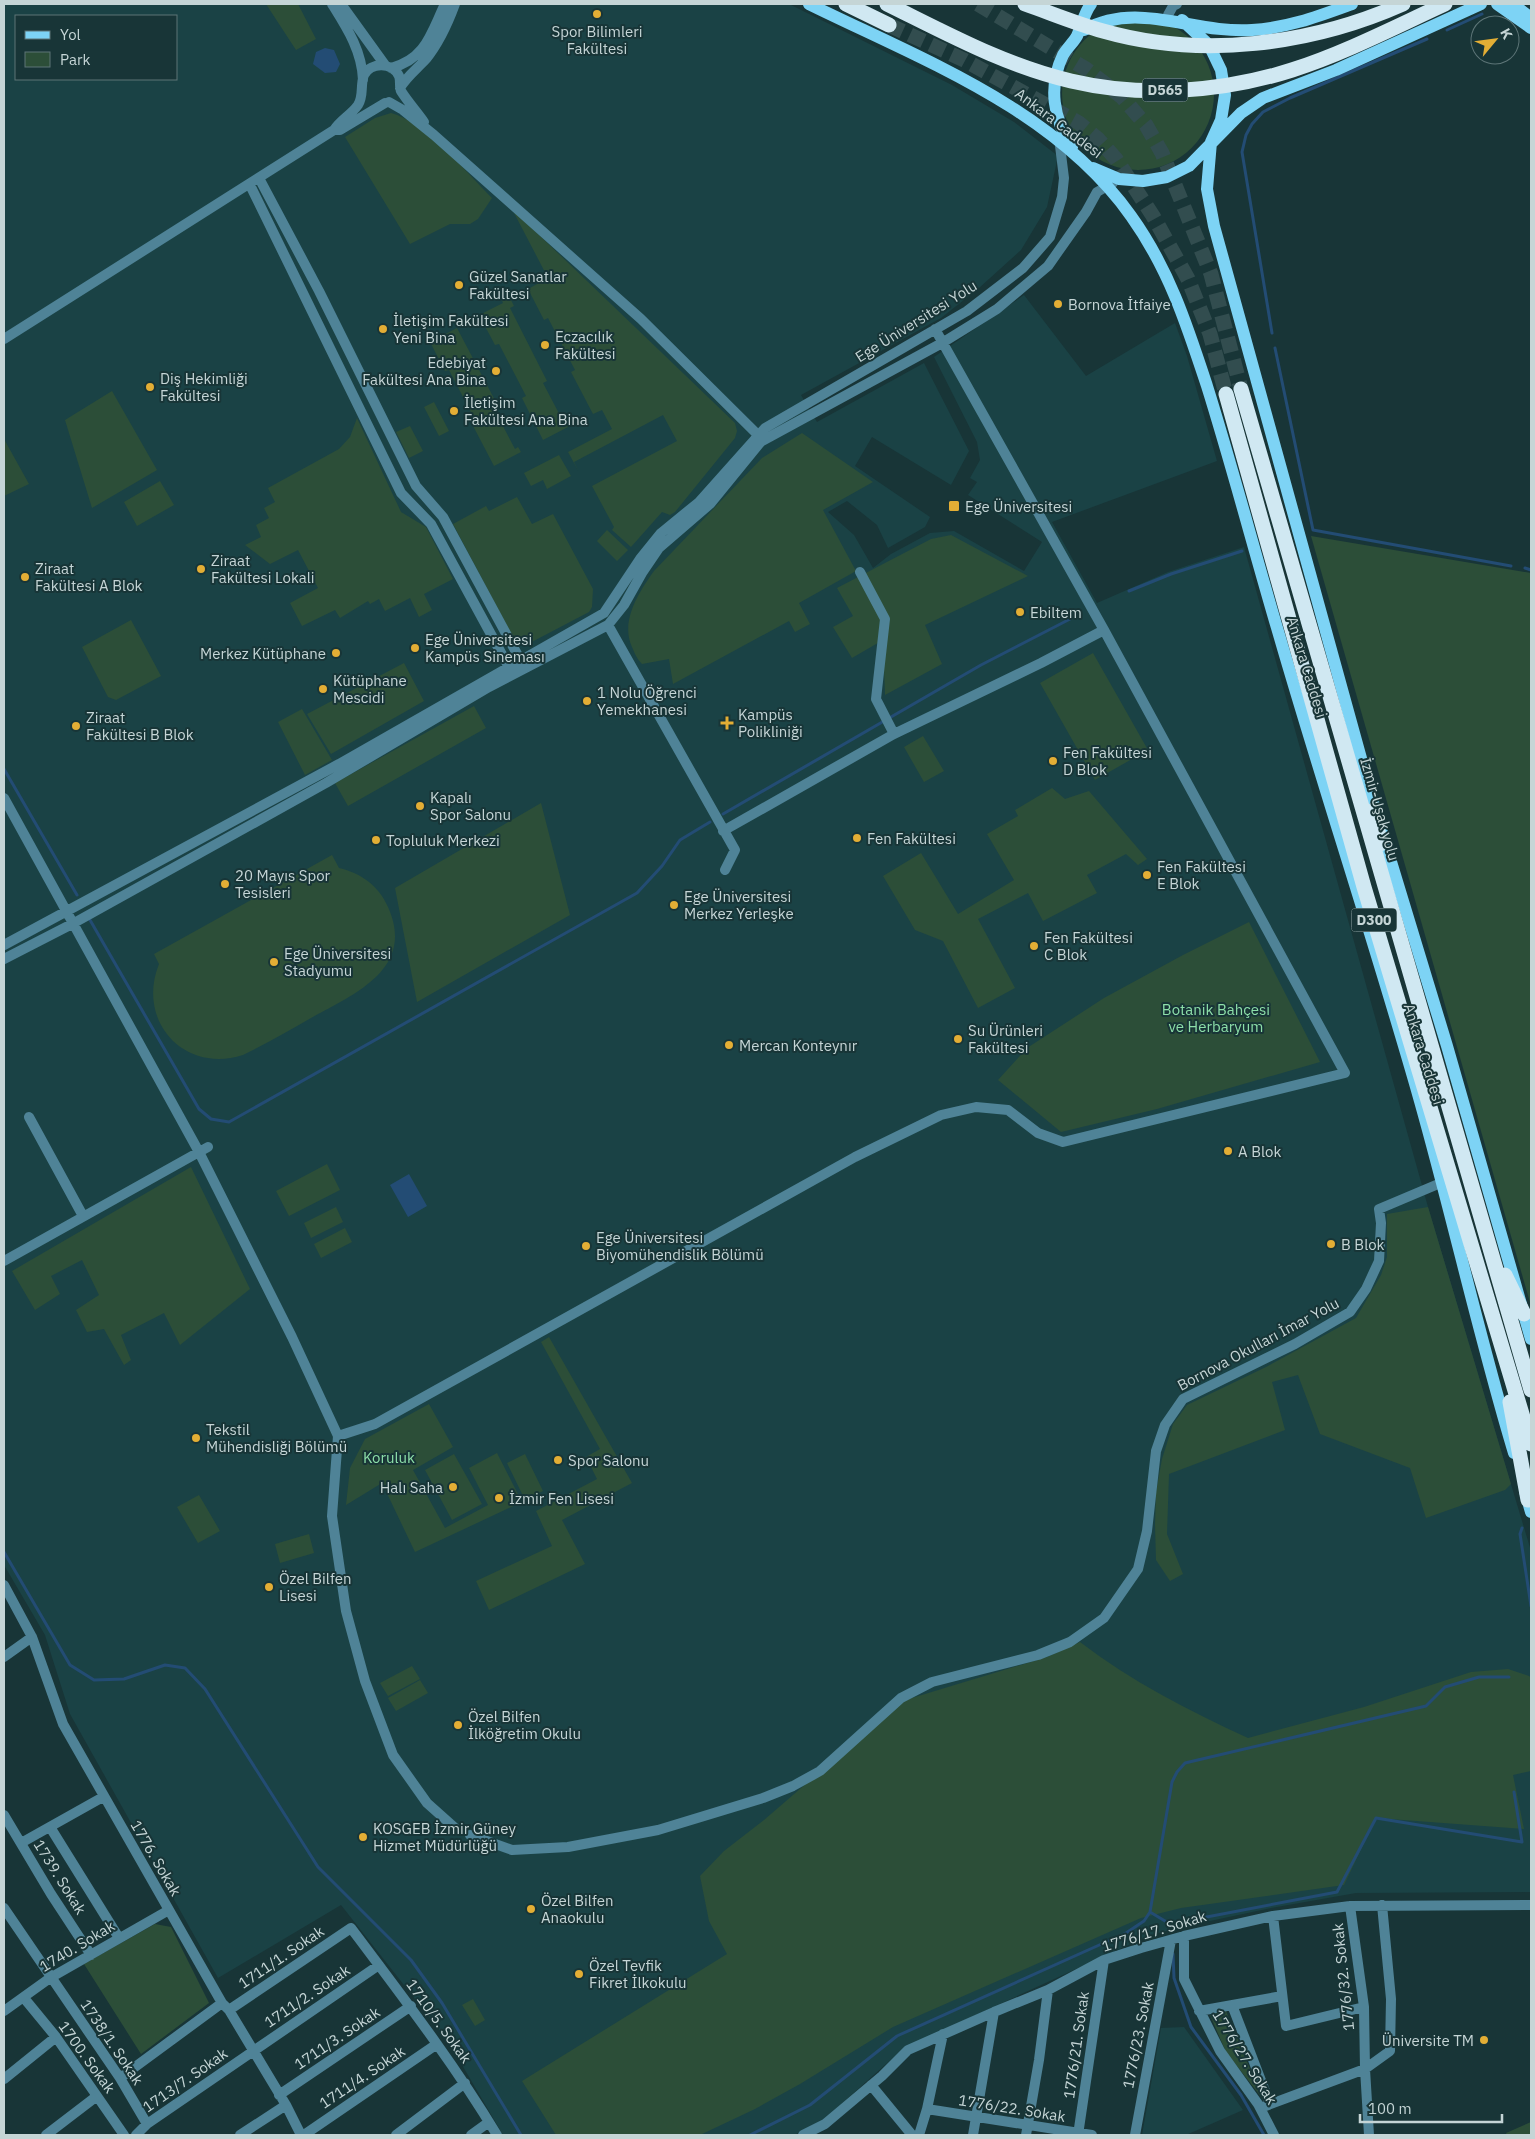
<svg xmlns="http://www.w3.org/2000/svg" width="1535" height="2139" font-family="'IBM Plex Sans',sans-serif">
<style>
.built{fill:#1a4245;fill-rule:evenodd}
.green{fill:#2c4e38}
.water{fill:#234c74}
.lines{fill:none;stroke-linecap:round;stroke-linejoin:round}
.stream{stroke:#234c74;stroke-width:3}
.highway-tunnel{stroke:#324d4f;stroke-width:15;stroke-dasharray:15 8;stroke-linecap:butt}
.minor{stroke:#4f8397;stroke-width:10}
.major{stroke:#7dd3f5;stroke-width:12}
.highway{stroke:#d0e8f2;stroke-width:15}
.poi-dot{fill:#e3ae35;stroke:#183537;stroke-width:2}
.labels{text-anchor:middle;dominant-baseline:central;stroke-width:4;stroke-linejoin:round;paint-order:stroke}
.shield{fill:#183537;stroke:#91a5a6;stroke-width:1}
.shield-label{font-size:14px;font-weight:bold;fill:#c5d5d6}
.poi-label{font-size:15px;fill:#c5d5d6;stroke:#183537;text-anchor:start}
.street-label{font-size:15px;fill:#c5d5d6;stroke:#183537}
.park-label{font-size:15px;fill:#8ddfa9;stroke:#183537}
</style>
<rect width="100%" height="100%" fill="#183537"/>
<path class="built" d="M4,4H789L952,85L1014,122L1058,156L1047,207L1021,250L979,288L941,318L801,395L817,422L924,363L969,451L951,485L872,437L855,466L930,517L925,527L888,548L877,525L847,501L828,512L854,535L873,568L891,554L930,533L954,531L1024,571L1042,542L968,495L977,482L970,478L980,460L977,442L934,357L1024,295L1086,376L1175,323L1187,356L1217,461L1052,522L1097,603L1168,572L1244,547L1428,1207L1531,1551V1892L1356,1893L1271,1908L1177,1928L1148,1936L904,2048L820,2123L794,2135H503L448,2041L341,1905L218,1978L70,1714L45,1635L4,1565ZM16,16H176V79H16Z
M1184,2027L1243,2110L1186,2135H1142L1161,2028Z"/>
<path class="green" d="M266,4H298L316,39L296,50Z
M1062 94a76 76 0 1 1 152 0a76 76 0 1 1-152 0Z
M391,113C424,121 467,173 492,198L478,219L470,224H450L410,244L345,137L375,118Z
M512,209L735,423L737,431L735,438L675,512L670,515L662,512L631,547L612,530L614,527L592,486L677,441L663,415L574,462L579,472L568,452L612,429L602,410L593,414L571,372L575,370L548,318L544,320L528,289L548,278Z
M507,292L514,306L510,308L547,381L543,383L564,423L568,422L570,426L543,440L522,398L526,396L499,344L495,345L479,315L503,303L500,296Z
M457,328L498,406L494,409L515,449L518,447L521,452L494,466L471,422L475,420L449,370L445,371L430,342Z
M112,391L157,470L92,508L65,420Z
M434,402L449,431L439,436L424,407Z
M357,418L401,512L426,527L453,579L424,594L432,610L419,617L410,598L385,611L379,599L370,604L368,601L340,618L335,610L302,626L290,603L318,588L298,550L270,564L245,545L261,537L256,525L269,518L264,508L275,502L268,488L339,449L350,437Z
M410,426L423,451L409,458L396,432Z
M802,433L873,482L823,510L856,571L799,603L810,624L795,632L789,621L673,684L669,659L642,664C637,659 635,654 632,647C620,621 639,592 654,571L762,458Z
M4,439L29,484L4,496Z
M559,455L571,476L547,489L543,480L531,486L524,473Z
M160,481L174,505L137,526L124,502Z
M517,497L532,524L553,514L593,589L592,607L589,612L526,645L516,643L453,524L486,506L489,511Z
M607,530L628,550L617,561L597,541Z
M951,535L1028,576L925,625L942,664L885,695L883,640L852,658L833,627L853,616L837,588L931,539Z
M1311,536L1531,573V1306Z
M131,620L161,676L116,700L108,697L82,647Z
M1093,653L1148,750L1095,780L1040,683Z
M404,663L424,701L331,754L307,714Z
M474,706L486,728L348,806L335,783Z
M302,709L332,760L305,775L278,722Z
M923,736L944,771L924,782L904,747Z
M1052,788L1065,799L1089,791L1147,859L1138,865L1126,854L1087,875L1097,893L1043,921L1028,893L978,919L1015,988L978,1008L943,941L915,930L883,876L921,853L958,914L1014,880L987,834L1018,816L1015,810Z
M541,803L570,915L417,1002L395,888Z
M332,855L339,868C361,873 379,886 388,907C416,969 354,994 311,1018C288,1031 266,1044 243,1055C184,1074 136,1021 159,964L154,954Z
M1249,922L1320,1062L1157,1109L1061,1132L998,1080L1027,1048L1104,998L1183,955Z
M327,1164L340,1190L289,1216L276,1191Z
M191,1167L250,1289L180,1345L164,1313L121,1335L131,1360L124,1365L104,1329L87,1332L76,1310L99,1295L82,1260L51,1276L60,1294L35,1310L12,1271Z
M336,1207L343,1222L311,1238L304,1223Z
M1428,1207L1511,1484L1505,1490L1426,1518L1410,1468L1320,1434L1298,1375L1272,1382L1285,1430L1169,1474L1167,1534L1183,1574L1170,1581L1156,1560L1155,1525L1156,1492L1162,1459L1173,1424L1187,1405L1266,1367L1356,1318L1381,1275L1387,1257V1214Z
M345,1228L352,1242L321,1258L314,1244Z
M549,1337L632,1483L562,1520L585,1564L489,1610L476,1581L552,1546L536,1511L597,1479L586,1457L600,1449L541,1342Z
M429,1404L453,1447L413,1470L445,1528L488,1505L469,1468L497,1453L522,1502L415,1552L382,1483L346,1505L350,1468L365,1439Z
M454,1454L482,1504L452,1520L425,1470Z
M525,1454L543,1491L525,1500L507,1463Z
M199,1495L220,1531L198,1543L177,1507Z
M309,1534L314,1553L280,1563L275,1544Z
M1080,1642C1131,1681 1189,1711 1248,1738L1364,1707L1471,1672L1508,1669L1529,1676L1531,1678V1771L1513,1775L1524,1829L1376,1818L1344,1885L1181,1908L1141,1918L893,2027L800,2084L755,2109L700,2135H556L522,2081L727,1954L709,1921L700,1876L724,1851L764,1820L902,1701L1047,1657Z
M412,1666L420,1679L388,1696L380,1683Z
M420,1680L428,1693L396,1711L388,1698Z
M155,1924L171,1927L209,2003L141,2054L84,1964Z
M473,1999L485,2020L475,2026L462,2005Z
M1226,2011L1262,2098L1226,2052L1210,2015Z
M1531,2122V2135H1507L1506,2133Z"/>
<path class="water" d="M325,48L334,50L340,64L336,72L325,73L313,64L316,52Z
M409,1174L427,1206L408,1217L390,1185Z"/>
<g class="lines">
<path class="stream" d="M1447,30L1482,14
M1272,333L1242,152L1246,135L1252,124L1263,112L1290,98L1427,39
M1275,348L1313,530L1511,566
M1525,568L1531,570
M1129,591L1171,574L1242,551
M4,769L77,895
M723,814L981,665L1072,618
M90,920L199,1109L211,1119L229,1122L637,893L662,866L680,840L710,822
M1522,1528L1520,1534L1531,1606
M4,1552L70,1665L94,1680L124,1679L165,1665L185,1668L205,1689L318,1867L411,1960L442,2003L521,2135
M1150,1912L1170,1924L1337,1892L1376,1818L1522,1842L1514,1792
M1173,1954L1174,1978L1191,2027L1241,2095L1264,2135
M750,2135L810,2105L897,2036L1126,1933L1144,1921L1150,1912L1172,1782L1177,1772L1185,1763L1426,1706L1445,1687L1479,1677H1509"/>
<path class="highway-tunnel" d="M978,4L1086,69L1122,97L1146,125L1162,153L1211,274L1241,389
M889,25L964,60L1079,123L1098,139L1116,159L1153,216L1188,279L1210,334L1226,394"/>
<path class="minor" d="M332,4C347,28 362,51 363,80
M341,4L385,65
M1168,15L1173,6L1177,4
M391,68C426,59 431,33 445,4
M400,88C407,76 417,69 426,59C439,43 448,23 455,4
M334,130C340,120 351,115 358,105C364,96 360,85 364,75C371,62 392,62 399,76C401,81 399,87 401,91C408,102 417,112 424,122
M259,178L319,291L416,486L443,517L523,665
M250,185L401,493L431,524L511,671
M4,339L334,130H340L385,103
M762,441L942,343L997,309L1048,266L1086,212L1097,192L1113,183
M860,572L885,619L876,699L894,734
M608,625L735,850L725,870
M4,798L199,1152L292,1337L338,1436L332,1516L346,1611L365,1681L393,1755L427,1803L455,1828
M723,831L894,734L1041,663L1104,630
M4,945L339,764L604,613L640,559L661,533L699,502L765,428L967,311L1023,268L1050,237L1062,197L1064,178L1059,138
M4,959L74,923L326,783L489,687L608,625L624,605L642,573L659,548L710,504L763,439V436L758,435L641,319L434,135L403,110L389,102
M29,1117L83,1216
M4,1261L208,1147
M338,1436L375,1424L855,1157L941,1115L976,1107L1008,1110L1038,1133L1063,1142L1345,1073L1104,630L935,329
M4,1585L32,1637L63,1724L222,2003L229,2010L286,2105L301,2135
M4,1657L32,1637
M4,1815L51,1894L91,1955
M50,1827L119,1938
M470,1835L512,1850L568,1847L658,1830L763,1798L793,1786L820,1771L901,1698L932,1682L1038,1655L1070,1642L1104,1618L1138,1569L1147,1531L1156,1451L1165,1425L1183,1399L1295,1344L1350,1312L1366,1289L1379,1261L1381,1223L1379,1209L1443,1182
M21,1843L103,1797
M1350,1906L1364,2007L1365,2069L1369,2135
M4,1908L120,2078L147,2124
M1273,1916L1286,2026L1364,2007
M1184,1936V1979L1220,2051L1258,2104L1274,2135
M24,1998L56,2037L124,2135
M1232,2005L1270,2104
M229,2010L351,1928C402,1996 453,2062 497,2135
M4,2011L50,1978L169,1910
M1199,2011L1282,1996
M120,2078L222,2003
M4,2079L56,2037
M871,2085L912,2135
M279,2095L411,2006
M1260,2108L1365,2069L1390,2051L1391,1999L1382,1905
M927,2109L1092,2135
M46,2135L97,2096
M136,2135L147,2124L379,1965
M240,2135L286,2105
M304,2135L437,2044
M396,2135L465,2083
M471,2135L489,2122
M803,2135L825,2124L882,2076L908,2050L994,2012L1048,1990L1104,1960L1141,1948L1184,1936L1273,1916L1350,1906L1531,1905
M919,2135L927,2109L943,2034
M973,2135L994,2012
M1026,2135L1039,2060L1048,1990
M1078,2135L1104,1960
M1135,2135L1171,1940"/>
<path class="major" d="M809,4C923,60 1055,109 1131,216C1169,269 1187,325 1207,386C1233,469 1255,554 1280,638C1325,793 1376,946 1420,1101C1453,1218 1479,1337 1514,1453
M1497,4L1531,28
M1513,4L1531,18
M1182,20L1209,45L1221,70L1225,95L1221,120L1211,142L1207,189L1214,226L1375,809L1447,1046L1531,1339
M1084,30C1139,0 1192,34 1252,30C1288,28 1319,16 1352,4
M1072,147C1053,119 1048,86 1063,55C1067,48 1073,43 1077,36C1082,25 1084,13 1091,4
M1093,168L1119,179L1143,181L1167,177L1189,166L1241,113L1263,98L1336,70L1481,4
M1525,1491L1531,1512"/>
<path class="highway" d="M846,4L889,25
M887,4C946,33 1006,66 1071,81C1143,98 1223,92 1292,70C1345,53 1395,27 1445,4
M1025,4C1051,13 1077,24 1103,31C1201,59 1311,45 1403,4
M1241,389L1531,1390
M1226,394L1364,887L1531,1444
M1375,809L1380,844
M1505,1275L1524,1314
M1510,1402L1528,1500"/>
</g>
<g class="poi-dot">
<circle cx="597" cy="14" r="5"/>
<circle cx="459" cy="285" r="5"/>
<circle cx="1058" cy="304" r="5"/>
<circle cx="383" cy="329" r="5"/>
<circle cx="545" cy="345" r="5"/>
<circle cx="496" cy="371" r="5"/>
<circle cx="150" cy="387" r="5"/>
<circle cx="454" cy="411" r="5"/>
<rect x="948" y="500" width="12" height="12" rx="2.5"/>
<circle cx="201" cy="569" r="5"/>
<circle cx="25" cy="577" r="5"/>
<circle cx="1020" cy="612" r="5"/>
<circle cx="415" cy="648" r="5"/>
<circle cx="336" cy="653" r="5"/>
<circle cx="323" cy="689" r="5"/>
<circle cx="587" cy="701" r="5"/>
<path d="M724.5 715.5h5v5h5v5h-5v5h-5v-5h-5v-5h5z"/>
<circle cx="76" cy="726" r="5"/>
<circle cx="1053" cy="761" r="5"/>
<circle cx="420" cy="806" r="5"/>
<circle cx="857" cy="838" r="5"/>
<circle cx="376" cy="840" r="5"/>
<circle cx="1147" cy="875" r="5"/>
<circle cx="225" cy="884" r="5"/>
<circle cx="674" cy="905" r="5"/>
<circle cx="1034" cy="946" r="5"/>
<circle cx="274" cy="962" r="5"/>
<circle cx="958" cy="1039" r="5"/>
<circle cx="729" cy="1045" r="5"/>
<circle cx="1228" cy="1151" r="5"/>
<circle cx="1331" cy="1244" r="5"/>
<circle cx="586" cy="1246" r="5"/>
<circle cx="196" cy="1438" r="5"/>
<circle cx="558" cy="1460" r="5"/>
<circle cx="453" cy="1487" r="5"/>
<circle cx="499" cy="1498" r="5"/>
<circle cx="269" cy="1587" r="5"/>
<circle cx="458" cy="1725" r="5"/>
<circle cx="363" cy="1837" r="5"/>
<circle cx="531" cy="1909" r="5"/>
<circle cx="579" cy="1974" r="5"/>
<circle cx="1484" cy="2040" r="5"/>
</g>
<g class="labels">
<g class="shield">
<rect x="1142.5" y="78.5" width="45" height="23" rx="4"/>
<rect x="1351.5" y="908.5" width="45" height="23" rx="4"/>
</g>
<g class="shield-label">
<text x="1165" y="90">D565</text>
<text x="1374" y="920">D300</text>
</g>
<g class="poi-label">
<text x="597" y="31" text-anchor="middle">Spor Bilimleri<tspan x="597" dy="17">Fakültesi</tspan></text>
<text x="469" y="276">Güzel Sanatlar<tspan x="469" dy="17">Fakültesi</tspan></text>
<text x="1068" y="304">Bornova İtfaiye</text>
<text x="393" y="320">İletişim Fakültesi<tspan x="393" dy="17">Yeni Bina</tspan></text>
<text x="555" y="336">Eczacılık<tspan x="555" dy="17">Fakültesi</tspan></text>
<text x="486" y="362" text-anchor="end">Edebiyat<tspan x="486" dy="17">Fakültesi Ana Bina</tspan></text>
<text x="160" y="378">Diş Hekimliği<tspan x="160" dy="17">Fakültesi</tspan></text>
<text x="464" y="402">İletişim<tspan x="464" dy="17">Fakültesi Ana Bina</tspan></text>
<text x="965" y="506">Ege Üniversitesi</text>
<text x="211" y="560">Ziraat<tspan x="211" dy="17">Fakültesi Lokali</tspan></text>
<text x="35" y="568">Ziraat<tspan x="35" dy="17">Fakültesi A Blok</tspan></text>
<text x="1030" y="612">Ebiltem</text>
<text x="425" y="639">Ege Üniversitesi<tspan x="425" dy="17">Kampüs Sineması</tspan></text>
<text x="326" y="653" text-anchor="end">Merkez Kütüphane</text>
<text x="333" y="680">Kütüphane<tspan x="333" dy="17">Mescidi</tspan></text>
<text x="597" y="692">1 Nolu Öğrenci<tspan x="597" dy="17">Yemekhanesi</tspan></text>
<text x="738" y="714">Kampüs<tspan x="738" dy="17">Polikliniği</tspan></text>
<text x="86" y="717">Ziraat<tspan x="86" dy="17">Fakültesi B Blok</tspan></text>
<text x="1063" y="752">Fen Fakültesi<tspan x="1063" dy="17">D Blok</tspan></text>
<text x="430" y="797">Kapalı<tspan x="430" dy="17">Spor Salonu</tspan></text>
<text x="867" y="838">Fen Fakültesi</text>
<text x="386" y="840">Topluluk Merkezi</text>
<text x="1157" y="866">Fen Fakültesi<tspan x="1157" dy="17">E Blok</tspan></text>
<text x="235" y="875">20 Mayıs Spor<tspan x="235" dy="17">Tesisleri</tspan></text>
<text x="684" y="896">Ege Üniversitesi<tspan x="684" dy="17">Merkez Yerleşke</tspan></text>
<text x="1044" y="937">Fen Fakültesi<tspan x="1044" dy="17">C Blok</tspan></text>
<text x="284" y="953">Ege Üniversitesi<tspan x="284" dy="17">Stadyumu</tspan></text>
<text x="968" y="1030">Su Ürünleri<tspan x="968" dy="17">Fakültesi</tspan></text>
<text x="739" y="1045">Mercan Konteynır</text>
<text x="1238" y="1151">A Blok</text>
<text x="596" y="1237">Ege Üniversitesi<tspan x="596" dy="17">Biyomühendislik Bölümü</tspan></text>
<text x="1341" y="1244">B Blok</text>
<text x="206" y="1429">Tekstil<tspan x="206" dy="17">Mühendisliği Bölümü</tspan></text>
<text x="568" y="1460">Spor Salonu</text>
<text x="443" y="1487" text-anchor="end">Halı Saha</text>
<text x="509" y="1498">İzmir Fen Lisesi</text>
<text x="279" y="1578">Özel Bilfen<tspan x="279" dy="17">Lisesi</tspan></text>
<text x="468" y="1716">Özel Bilfen<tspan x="468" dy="17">İlköğretim Okulu</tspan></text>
<text x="373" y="1828">KOSGEB İzmir Güney<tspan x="373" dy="17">Hizmet Müdürlüğü</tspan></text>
<text x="541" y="1900">Özel Bilfen<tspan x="541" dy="17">Anaokulu</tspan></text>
<text x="589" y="1965">Özel Tevfik<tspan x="589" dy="17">Fikret İlkokulu</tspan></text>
<text x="1474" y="2040" text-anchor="end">Üniversite TM</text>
</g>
<g class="street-label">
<text transform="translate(1059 123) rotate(37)">Ankara Caddesi</text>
<text transform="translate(916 321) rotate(-32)">Ege Üniversitesi Yolu</text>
<text transform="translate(1307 667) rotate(73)">Ankara Caddesi</text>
<text transform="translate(1380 809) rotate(74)">İzmir-Uşak yolu</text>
<text transform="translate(1424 1054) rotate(73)">Ankara Caddesi</text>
<text transform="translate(1258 1344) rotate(-28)">Bornova Okulları İmar Yolu</text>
<text transform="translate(156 1858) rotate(60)">1776. Sokak</text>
<text transform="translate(60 1877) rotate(58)">1739. Sokak</text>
<text transform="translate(1154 1931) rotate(-17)">1776/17. Sokak</text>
<text transform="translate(77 1946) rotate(-31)">1740. Sokak</text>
<text transform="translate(281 1957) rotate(-34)">1711/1. Sokak</text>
<text transform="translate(1343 1977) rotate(-96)">1776/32. Sokak</text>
<text transform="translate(307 1996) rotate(-34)">1711/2. Sokak</text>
<text transform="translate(439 2021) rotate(54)">1710/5. Sokak</text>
<text transform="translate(1138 2035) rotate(-79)">1776/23. Sokak</text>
<text transform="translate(337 2038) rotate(-34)">1711/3. Sokak</text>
<text transform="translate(112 2042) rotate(56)">1738/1. Sokak</text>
<text transform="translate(1076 2045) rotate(-82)">1776/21. Sokak</text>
<text transform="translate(87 2057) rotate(54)">1700. Sokak</text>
<text transform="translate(1245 2057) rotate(58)">1776/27. Sokak</text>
<text transform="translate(362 2077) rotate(-34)">1711/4. Sokak</text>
<text transform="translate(185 2080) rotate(-35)">1713/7. Sokak</text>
<text transform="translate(1012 2108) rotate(9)">1776/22. Sokak</text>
</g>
<g class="park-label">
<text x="1216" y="1009">Botanik Bahçesi<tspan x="1216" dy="17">ve Herbaryum</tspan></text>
<text x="389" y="1457">Koruluk</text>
</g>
</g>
<rect width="1535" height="2139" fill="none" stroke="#c5d5d6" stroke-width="10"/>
<rect x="15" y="15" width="162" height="65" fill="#183537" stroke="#5d7577"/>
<rect x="25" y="31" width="25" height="8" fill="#7dd3f5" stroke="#5d7577"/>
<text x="60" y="40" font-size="15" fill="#c5d5d6">Yol</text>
<rect x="25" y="52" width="25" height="15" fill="#2c4e38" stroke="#5d7577"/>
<text x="60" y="65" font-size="15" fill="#c5d5d6">Park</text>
<g transform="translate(1495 40) rotate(61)"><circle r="24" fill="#183537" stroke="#5d7577"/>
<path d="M0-4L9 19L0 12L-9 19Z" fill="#e3ae35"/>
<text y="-8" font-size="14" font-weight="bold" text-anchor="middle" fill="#c5d5d6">K</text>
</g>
<path d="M1360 2114v8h142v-8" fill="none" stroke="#c5d5d6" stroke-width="2.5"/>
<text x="1368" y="2114" font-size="15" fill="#c5d5d6" stroke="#183537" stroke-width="4" paint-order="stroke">100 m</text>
</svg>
